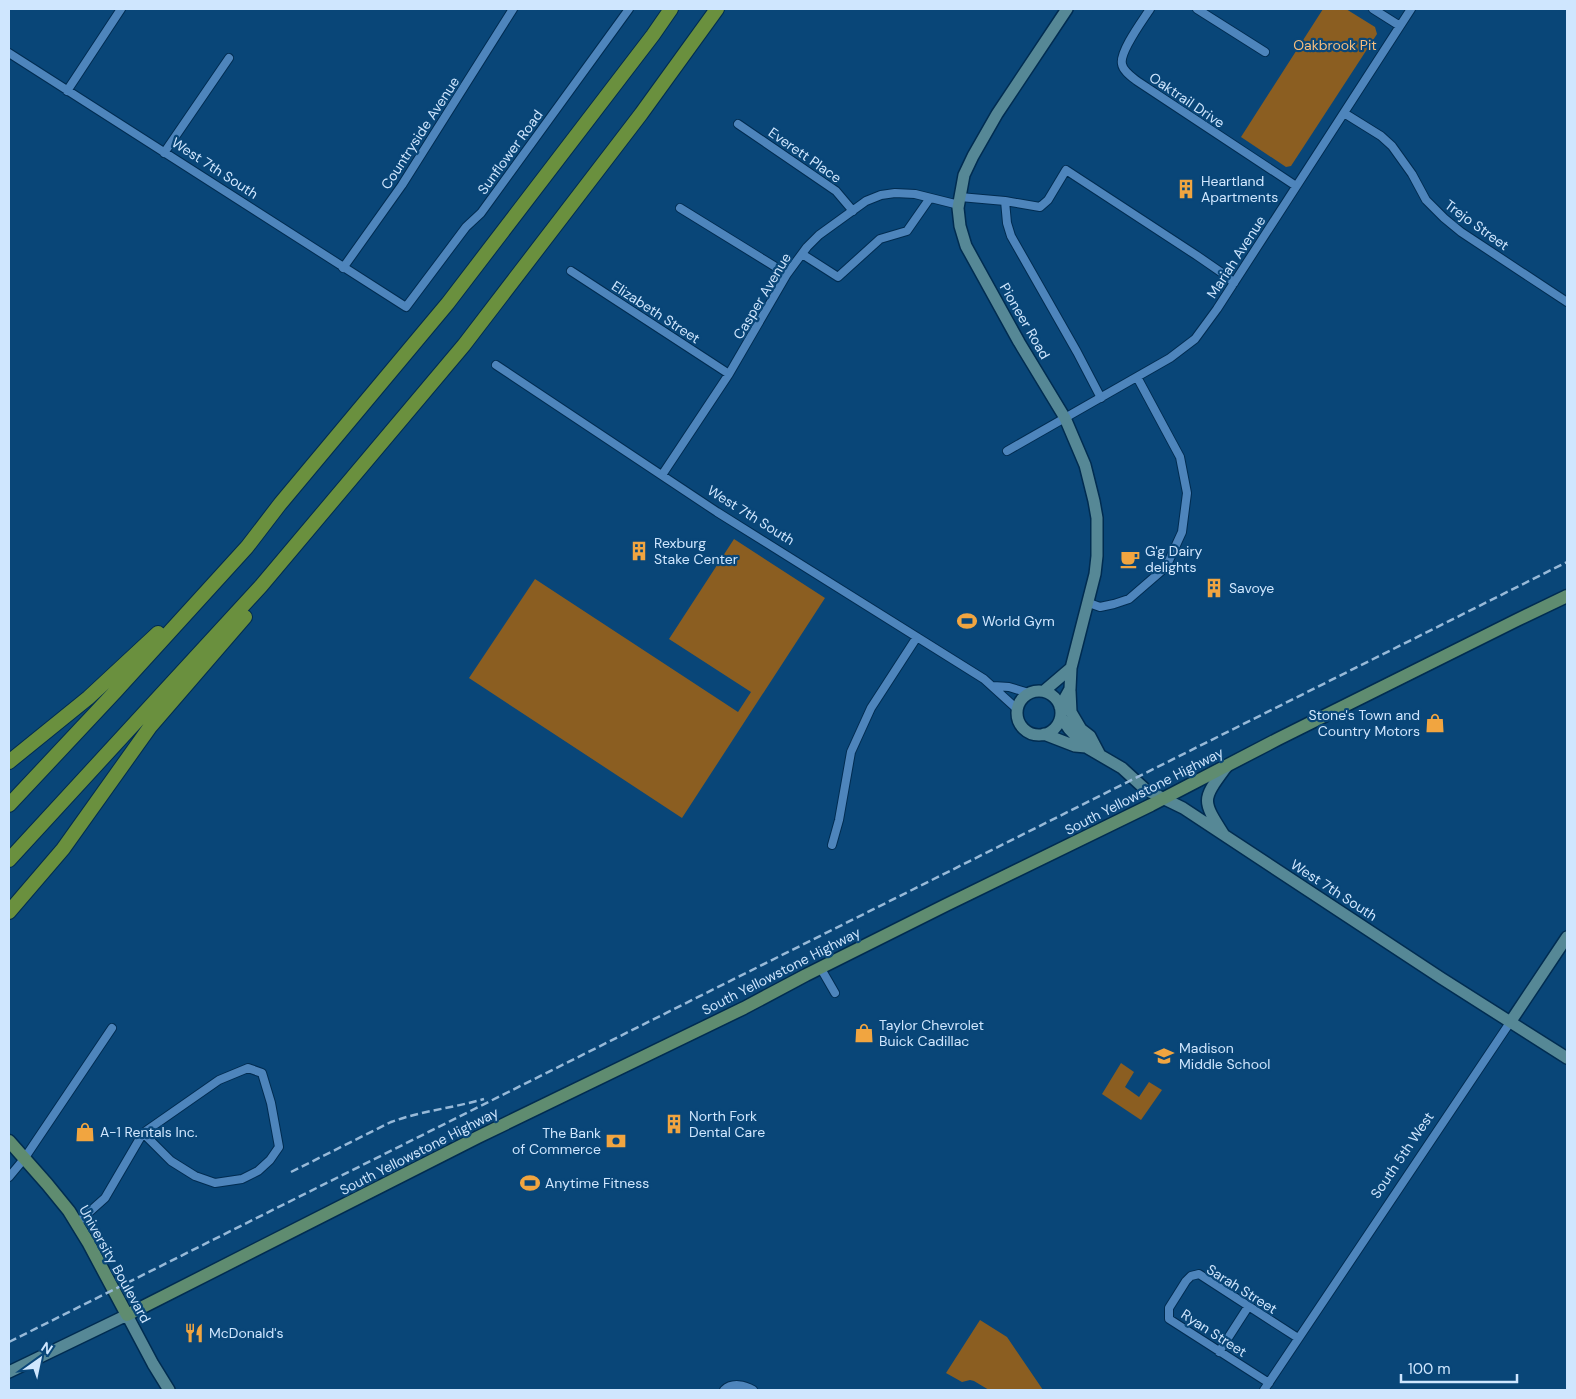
<svg xmlns="http://www.w3.org/2000/svg" width="1576" height="1399" font-family="'DM Sans',sans-serif">
<style>
.green{fill:#8b5e21}
.lines{fill:none;stroke-linecap:round;stroke-linejoin:round}
.street-casing{stroke:#002c51;stroke-width:10}
.secondary-casing{stroke:#002c51;stroke-width:14}
.primary-casing{stroke:#002c51;stroke-width:15}
.highway-casing{stroke:#002c51;stroke-width:16}
.street{stroke:#4e85bc;stroke-width:8}
.secondary{stroke:#568896;stroke-width:11}
.primary{stroke:#5f8c70;stroke-width:12}
.highway{stroke:#6a903e;stroke-width:14}
.rail{stroke:#97b9d8;stroke-width:2.5;stroke-dasharray:8 4;stroke-linecap:butt}
.labels{text-anchor:middle;dominant-baseline:central;stroke-width:4.5;stroke-linejoin:round;paint-order:stroke}
.park-label{font-size:14px;fill:#f6be7e;stroke:#094678}
.street-label{font-size:14px;fill:#cfe6fe;stroke:#094678}
.poi-label{font-size:14px;fill:#cfe6fe;stroke:#094678;text-anchor:start}
</style>
<rect width="100%" height="100%" fill="#094678"/>
<path class="green" d="M1323,9H1346L1375,27L1377,34L1291,166L1286,167L1241,137Z
M734,539L825,598L682,818L469,678L535,579L738,712L751,692L669,639Z
M1121,1063L1134,1072L1125,1087L1139,1097L1149,1082L1162,1090L1141,1120L1102,1094Z
M980,1320L1007,1337L1043,1390H989L974,1381L970,1380L962,1382L946,1373Z"/>
<g class="lines">
<defs>
<path id="street" d="M1150,9C1143,20 1119,52 1122,64C1123,71 1132,77 1137,81L1296,186
M1197,9L1265,52
M1373,9L1400,26
M9,53L406,307L466,227L481,213L629,9
M67,91L121,9
M1344,113L1381,136L1392,146L1412,174L1426,200L1444,218L1461,232L1567,302
M738,124L836,191L853,211
M164,153L229,58
M960,197L1005,201L1007,223L1011,236L1077,352L1101,398
M1005,201L1040,207L1048,200L1066,170L1196,255L1225,275L1234,283
M680,208L787,274
M802,254L838,277L880,239L907,231L930,198
M343,268L402,185L513,9
M571,271L729,374
M496,365L717,512L984,679L1017,709
M1007,451L1170,358L1195,339L1217,309L1411,9
M662,475L729,374L787,274L807,247L819,235L866,201L881,195L895,193L915,194L959,205
M1089,603L1100,607L1114,604L1129,599L1166,567L1182,532L1187,493L1180,457L1137,377
M993,686L1009,687L1029,693
M832,845L839,820L851,752L871,708L917,637
M820,967L835,993
M9,1177L24,1159L112,1028
M77,1223L105,1198L143,1133L219,1080L248,1068L262,1073L271,1103L279,1147L270,1160L258,1171L242,1179L215,1183L195,1176L171,1161L143,1133
M1219,1352L1248,1307
M1269,1383L1169,1319V1308L1186,1281L1191,1276L1199,1274L1298,1338
M724,1390C732,1382 745,1385 753,1390
M1264,1390L1511,1021"/>
<path id="secondary" d="M1017 713a22 22 0 1 1 44 0a22 22 0 1 1-44 0Z
M1044,691L1071,668
M1070,691L1071,712L1081,729L1090,736L1100,755
M1060,707L1070,689L1071,668L1095,574L1097,556V518L1094,501L1085,465L1065,418L1019,342L966,246L960,226L958,208L964,175L973,156L997,114L1067,9
M1061,717L1069,729L1086,747L1122,768L1146,790L1183,808L1441,978L1567,1058
M1044,734L1075,746L1086,747
M1224,835C1201,799 1202,800 1227,766
M1511,1021L1567,937
M9,1372L127,1315L153,1364L169,1390"/>
<path id="primary" d="M9,1141L47,1184L69,1211L88,1242L127,1315L478,1137L744,1008L806,975L946,905L1151,805L1278,739L1517,620L1567,596"/>
<path id="highway" d="M9,762L88,698L158,633
M9,805L115,692L247,547L280,504L448,303L653,35L671,9
M9,860L261,586L464,345L641,114L717,9
M9,912L63,849L150,727L245,617"/>
</defs>
<use href="#street" class="street-casing"/>
<use href="#secondary" class="secondary-casing"/>
<use href="#primary" class="primary-casing"/>
<use href="#highway" class="highway-casing"/>
<use href="#street" class="street"/>
<use href="#secondary" class="secondary"/>
<use href="#primary" class="primary"/>
<use href="#highway" class="highway"/>
<path class="rail" d="M291,1172L391,1122C421,1111 453,1108 484,1099
M9,1342L1567,562"/>
</g>
<defs>
<symbol id="building-bare" viewBox="-9 -9 18 18"><path d="M-4-6H4V6H1V3H-1V6H-4ZM-2.5-4.3h1.7v1.8h-1.7ZM.8-4.3h1.7v1.8H.8ZM-2.5-1h1.7V.8h-1.7ZM.8-1h1.7V.8H.8Z" fill="#f1a540" stroke="#094678" stroke-width="2.5" paint-order="stroke"/></symbol>
<symbol id="cafe-bare" viewBox="-9 -9 18 18"><path d="M-5.5-4.5H6V0H3Q3 3.5 0 3.5H-2.5Q-5.5 3.5-5.5 0ZM3-3.2v2h1.7v-2ZM-6 4.5H4V6H-6Z" fill="#f1a540" stroke="#094678" stroke-width="2.5" paint-order="stroke"/></symbol>
<symbol id="stadium-bare" viewBox="-9 -9 18 18"><path d="M0-5a6.5 5 0 1 0 0 10a6.5 5 0 1 0 0-10ZM-3.5-1.8h7v3.6h-7Z" fill="#f1a540" stroke="#094678" stroke-width="2.5" paint-order="stroke"/></symbol>
<symbol id="shop-bare" viewBox="-9 -9 18 18"><path d="M-5-2.5h2.3a2.7 3.5 0 0 1 5.4 0H5L5.5 6h-11ZM-1.5-2.5h3a1.5 2.3 0 0 0-3 0Z" fill="#f1a540" stroke="#094678" stroke-width="2.5" paint-order="stroke"/></symbol>
<symbol id="school-bare" viewBox="-9 -9 18 18"><path d="M0-5L7-2L0 1L-7-2ZM-4 1L0 2.5L4 1V4Q0 6-4 4Z" fill="#f1a540" stroke="#094678" stroke-width="2.5" paint-order="stroke"/></symbol>
<symbol id="bank-bare" viewBox="-9 -9 18 18"><path d="M-6-4H6V4H-6ZM0-2.3a2.3 2.3 0 1 0 0 4.6a2.3 2.3 0 1 0 0-4.6Z" fill="#f1a540" stroke="#094678" stroke-width="2.5" paint-order="stroke"/></symbol>
<symbol id="restaurant-bare" viewBox="-9 -9 18 18"><path d="M-5-6h1v4h1v-4h1v4h1v-4h1v5L-1.5 .5V6h-2V.5L-5-1ZM5-6V6H3V1.5H1.5Q1.5-4 5-6Z" fill="#f1a540" stroke="#094678" stroke-width="2.5" paint-order="stroke"/></symbol>
</defs>
<g fill-rule="evenodd">
<use href="#building-bare" x="1172" y="175" width="28" height="28"/>
<use href="#building-bare" x="625" y="537" width="28" height="28"/>
<use href="#cafe-bare" x="1116" y="545" width="28" height="28"/>
<use href="#building-bare" x="1200" y="574" width="28" height="28"/>
<use href="#stadium-bare" x="953" y="607" width="28" height="28"/>
<use href="#shop-bare" x="1421" y="709" width="28" height="28"/>
<use href="#shop-bare" x="850" y="1019" width="28" height="28"/>
<use href="#school-bare" x="1150" y="1042" width="28" height="28"/>
<use href="#building-bare" x="660" y="1110" width="28" height="28"/>
<use href="#shop-bare" x="71" y="1118" width="28" height="28"/>
<use href="#bank-bare" x="602" y="1127" width="28" height="28"/>
<use href="#stadium-bare" x="516" y="1169" width="28" height="28"/>
<use href="#restaurant-bare" x="180" y="1319" width="28" height="28"/>
</g>
<g class="labels">
<g class="park-label">
<text x="1335" y="45">Oakbrook Pit</text>
</g>
<g class="street-label">
<text transform="translate(1187 100) rotate(34)">Oaktrail Drive</text>
<text transform="translate(420 133) rotate(-57)">Countryside Avenue</text>
<text transform="translate(510 152) rotate(-54)">Sunflower Road</text>
<text transform="translate(805 155) rotate(35)">Everett Place</text>
<text transform="translate(215 168) rotate(33)">West 7th South</text>
<text transform="translate(1477 225) rotate(36)">Trejo Street</text>
<text transform="translate(1236 257) rotate(-57)">Mariah Avenue</text>
<text transform="translate(762 296) rotate(-59)">Casper Avenue</text>
<text transform="translate(656 312) rotate(33)">Elizabeth Street</text>
<text transform="translate(1025 321) rotate(60)">Pioneer Road</text>
<text transform="translate(751 515) rotate(32)">West 7th South</text>
<text transform="translate(1144 791) rotate(-27)">South Yellowstone Highway</text>
<text transform="translate(1334 890) rotate(33)">West 7th South</text>
<text transform="translate(781 971) rotate(-27)">South Yellowstone Highway</text>
<text transform="translate(419 1151) rotate(-27)">South Yellowstone Highway</text>
<text transform="translate(1402 1155) rotate(-56)">South 5th West</text>
<text transform="translate(115 1264) rotate(61)">University Boulevard</text>
<text transform="translate(1242 1289) rotate(32)">Sarah Street</text>
<text transform="translate(1214 1333) rotate(33)">Ryan Street</text>
</g>
<g class="poi-label">
<text x="1201" y="181">Heartland<tspan x="1201" dy="16">Apartments</tspan></text>
<text x="654" y="543">Rexburg<tspan x="654" dy="16">Stake Center</tspan></text>
<text x="1145" y="551">G'g Dairy<tspan x="1145" dy="16">delights</tspan></text>
<text x="1229" y="588">Savoye</text>
<text x="982" y="621">World Gym</text>
<text x="1420" y="715" text-anchor="end">Stone's Town and<tspan x="1420" dy="16">Country Motors</tspan></text>
<text x="879" y="1025">Taylor Chevrolet<tspan x="879" dy="16">Buick Cadillac</tspan></text>
<text x="1179" y="1048">Madison<tspan x="1179" dy="16">Middle School</tspan></text>
<text x="689" y="1116">North Fork<tspan x="689" dy="16">Dental Care</tspan></text>
<text x="100" y="1132">A-1 Rentals Inc.</text>
<text x="601" y="1133" text-anchor="end">The Bank<tspan x="601" dy="16">of Commerce</tspan></text>
<text x="545" y="1183">Anytime Fitness</text>
<text x="209" y="1333">McDonald's</text>
</g>
</g>
<rect width="1576" height="1399" fill="none" stroke="#cfe6fe" stroke-width="20"/>
<g transform="translate(40 1359) rotate(33)" stroke="#094678" stroke-width="4" paint-order="stroke">
<path d="M0-4L9 19L0 12L-9 19Z" fill="#cfe6fe"/>
<text y="-8" font-size="14" font-weight="bold" text-anchor="middle" fill="#cfe6fe">N</text>
</g>
<path d="M1401 1374v8h116v-8" fill="none" stroke="#cfe6fe" stroke-width="2.5"/>
<text x="1408" y="1374" font-size="15" fill="#cfe6fe" stroke="#094678" stroke-width="4" paint-order="stroke">100 m</text>
</svg>
